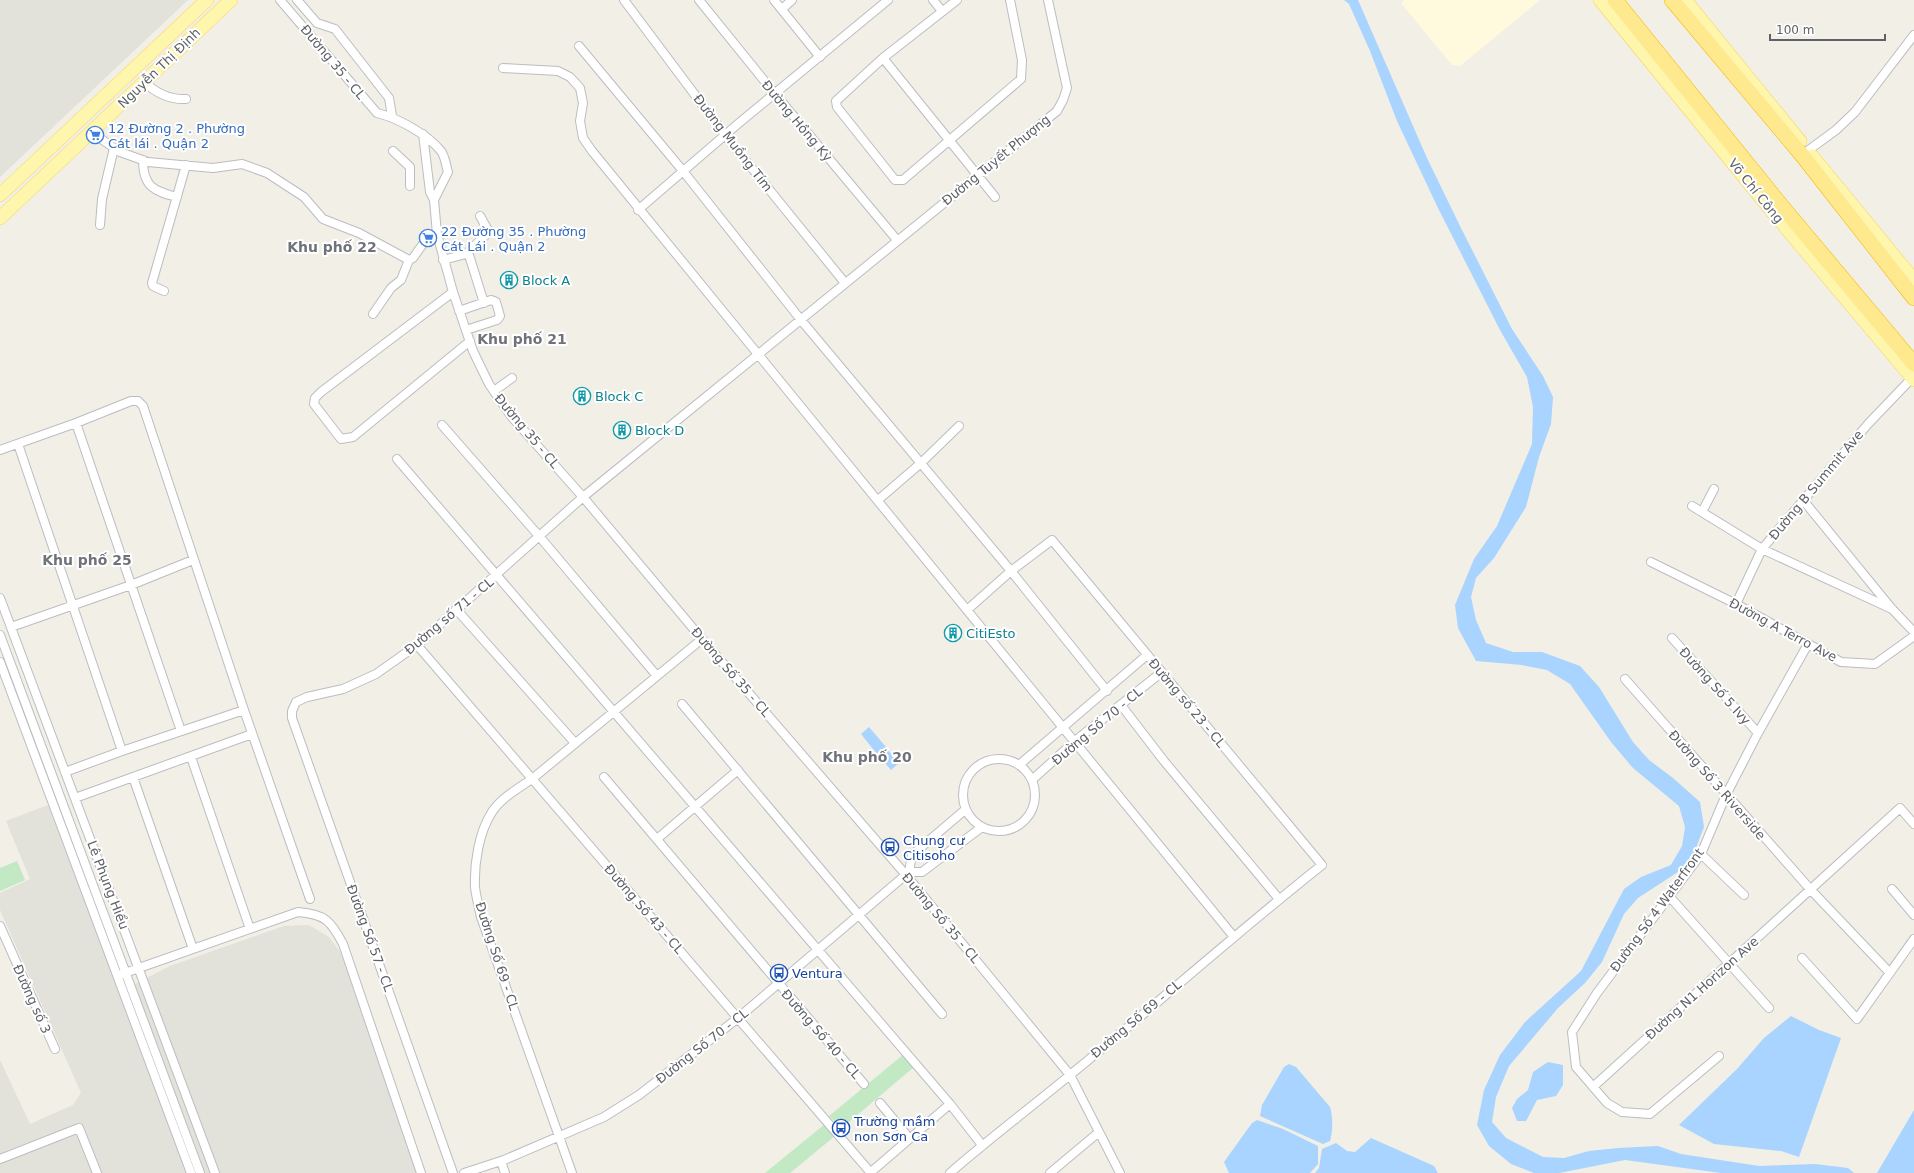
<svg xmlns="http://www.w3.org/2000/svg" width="1914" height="1173" font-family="'DejaVu Sans',sans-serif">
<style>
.commercial{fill:#fff9dd}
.industrial{fill:#e2e1da}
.green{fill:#c2e9c4}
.water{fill:#a8d4ff}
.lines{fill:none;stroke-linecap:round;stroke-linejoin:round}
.street-casing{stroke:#bbbdc2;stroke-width:10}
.primary-casing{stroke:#f7d458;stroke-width:14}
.highway-casing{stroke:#f7b700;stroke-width:16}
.street{stroke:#fff;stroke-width:8}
.primary{stroke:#fff6ad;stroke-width:13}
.highway{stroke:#ffe98f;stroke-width:15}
.labels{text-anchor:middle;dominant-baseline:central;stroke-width:4;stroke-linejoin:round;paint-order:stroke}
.street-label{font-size:13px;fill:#5e6167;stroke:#fff}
.shop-label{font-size:13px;fill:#366cbe;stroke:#fff;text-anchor:start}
.culture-label{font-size:13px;fill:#0d838f;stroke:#fff;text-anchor:start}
.transit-label{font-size:13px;fill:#164399;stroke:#fff;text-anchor:start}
.neighbourhood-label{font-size:14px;font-weight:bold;fill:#6f7379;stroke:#fff}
</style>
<rect width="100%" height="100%" fill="#f1efe6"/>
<path class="commercial" d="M1404,0H1540L1460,66L1452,65L1401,3Z"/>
<path class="industrial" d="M0,0H188L0,177Z
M48,805L119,992L170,966L284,926L309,925L329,937L341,953L418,1173H0V1060L30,1124L73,1105L81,1093L0,910V893L30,879L6,821Z"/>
<path class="green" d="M17,861L25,880L0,891V868Z
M904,1054L914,1067L842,1128L829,1116Z
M825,1124L835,1136L790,1173H765Z"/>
<path class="water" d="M1344,0H1358L1427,158L1460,226L1512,329L1543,376L1553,397L1551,424L1539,457L1526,507L1494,558L1476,578L1471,597L1476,620L1486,643L1513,652H1542L1580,666L1599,687L1633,742L1649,760L1673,778L1700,802L1704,827L1694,853L1684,868L1638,898L1624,914L1602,962L1585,983L1558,1008L1509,1066L1496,1097L1492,1122L1506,1138L1543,1157L1564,1158L1589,1151L1618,1148L1658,1146L1681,1154L1759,1166L1815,1164L1848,1168L1854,1173H1721L1625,1160L1559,1173H1534L1511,1164L1489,1146L1477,1125L1484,1090L1500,1055L1525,1022L1581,971L1624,889L1641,877L1671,865L1682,846L1685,827L1679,806L1633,768L1611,742L1570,684L1547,670L1522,665L1476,661L1458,628L1455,605L1474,559L1497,526L1532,444L1533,407L1527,377L1500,330L1438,208L1397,121L1370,51L1349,4Z
M869,727L886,747L877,754L861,734Z
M888,750L899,763L891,770L880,757Z
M1791,1016L1819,1030L1841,1038L1799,1157L1781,1151L1714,1144L1679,1125L1737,1069L1764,1038Z
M1548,1062L1563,1065V1085L1556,1096L1537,1100L1526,1121H1517L1512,1108L1517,1099L1528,1090L1533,1072Z
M1289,1064L1296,1067L1330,1107C1333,1117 1333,1131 1330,1141L1323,1144L1260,1116L1262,1105L1284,1067Z
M1914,1110V1173H1877Z
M1257,1120L1283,1129L1318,1146V1164L1310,1173H1229L1224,1162L1252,1123Z
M1371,1138L1434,1166L1438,1173H1315L1319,1168L1322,1149L1336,1143L1347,1151L1355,1152Z"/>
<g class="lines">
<defs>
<path id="street" d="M280,0L377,113C398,118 427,134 441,151C445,156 446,166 448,172L434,200
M297,0L317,23L335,29L389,98L392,116
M624,0L725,135L845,283
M699,0L775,94L897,240
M774,0L820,57
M933,0L942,11
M957,0L883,58L836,101L837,107L895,180H903L1021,79L1022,60L1010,0
M782,9L792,0
M579,46L683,171L801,320L1011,571L1107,691
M883,58L995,197
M503,68L558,71L570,77L580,88L583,103L580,121L583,138L592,151L1234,937
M145,82C155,93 171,100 186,99
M91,132L120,152L148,162L213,168L242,164L267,173L304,197L323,219L359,233L409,260L413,258L427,238L437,234
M423,134L430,192L434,200L437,234L453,292L473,351L489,384L511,416L583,497L702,639L906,875L1070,1075L1120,1173
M393,151L410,167V186
M1802,155L1836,130L1855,112L1914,35
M143,160C143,187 154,191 177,197
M638,210L739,123L888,0
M100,225L102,199L114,148
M466,254L489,232L480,216
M443,260L466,254L469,255L484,303
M164,291L153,286L152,283L186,165
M453,292L321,392L315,398L314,404L341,439L353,437L470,341
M459,311L491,300L496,302L500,316L497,320L466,330
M373,314L391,288L401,280L409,260
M494,391L512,378
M76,423L131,401H138L143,406L244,710L310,899
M442,425L539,536L657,676
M18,444L122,751
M0,450L76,423L181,731
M397,459L950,1104L982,1145
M878,500L921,463L959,426
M1803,500L1892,609L1914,632
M1692,506L1762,549L1892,609
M1702,512L1714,489
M1651,562L1736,604L1841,662L1875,664L1914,636
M0,598L215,1173
M1736,604L1762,549L1868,424L1912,378
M456,609L575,743
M11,627L131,585L193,560
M0,635L200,1173
M1672,638L1758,733
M417,645L871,1173
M0,662L191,1173
M1625,679L1810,889L1890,973
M682,704L942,1014
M1121,705L1164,761L1279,899
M191,757L250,929
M963 795a36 36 0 1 1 72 0a36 36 0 1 1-72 0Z
M1019,765L1147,655
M65,772L122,751L244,710
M133,777L193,949
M604,777L864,1084
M1032,780L1075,741L1162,672
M75,798L252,734
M657,839L738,770
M1701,854L1744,895
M909,872L912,855L966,809
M1892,889L1914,915
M1669,896L1769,1008
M0,926L55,1049
M1802,958L1857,1019L1914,939
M122,974L298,912C325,914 331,921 343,944L421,1173
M1719,1056L1650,1114L1622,1112L1607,1103L1576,1067L1572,1032L1597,993L1701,854L1726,795L1758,733L1808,644
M1593,1087L1900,808L1914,824
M880,1103L909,1138
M0,1159L79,1128L97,1173
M501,1161L505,1173
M871,1172L950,1104
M453,1173L292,718V711L296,702L307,697L343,689L376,674L417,645L583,497L1057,111L1063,100L1067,88L1048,0
M464,1173L504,1160L604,1117L639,1095L738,1018L909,872H922L982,827
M572,1173L481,917C479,907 476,897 475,887C474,863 479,832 492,812C501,798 519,788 532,779L702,639
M950,1173C989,1139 1030,1108 1070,1075C1155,1006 1236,933 1322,865L1052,540L1011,571L967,610
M1050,1173L1099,1132"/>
<path id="primary" d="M1600,0L1771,210L1914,380
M1685,0L1800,141
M1812,156L1914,280
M0,195L207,0
M0,218L231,0"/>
<path id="highway" d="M1615,0L1779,203L1914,364
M1672,0L1802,155L1914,298"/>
</defs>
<use href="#street" class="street-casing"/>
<use href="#primary" class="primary-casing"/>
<use href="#highway" class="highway-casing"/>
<use href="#street" class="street"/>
<use href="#primary" class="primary"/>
<use href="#highway" class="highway"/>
</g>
<defs>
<symbol id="supermarket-ring" viewBox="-11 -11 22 22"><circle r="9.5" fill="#fff" stroke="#3f7fe0" stroke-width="1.5"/><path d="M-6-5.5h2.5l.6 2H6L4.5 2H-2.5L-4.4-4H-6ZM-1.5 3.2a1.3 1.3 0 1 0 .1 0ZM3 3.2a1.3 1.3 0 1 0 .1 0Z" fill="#3f7fe0"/></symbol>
<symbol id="building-ring" viewBox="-11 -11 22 22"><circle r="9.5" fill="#fff" stroke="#0f9aa8" stroke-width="1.5"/><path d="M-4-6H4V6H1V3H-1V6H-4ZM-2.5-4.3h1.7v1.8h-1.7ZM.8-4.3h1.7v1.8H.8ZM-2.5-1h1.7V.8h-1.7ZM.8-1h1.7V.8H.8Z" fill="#0f9aa8"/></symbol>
<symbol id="bus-ring" viewBox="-11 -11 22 22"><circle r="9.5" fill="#fff" stroke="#1a4fb4" stroke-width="1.5"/><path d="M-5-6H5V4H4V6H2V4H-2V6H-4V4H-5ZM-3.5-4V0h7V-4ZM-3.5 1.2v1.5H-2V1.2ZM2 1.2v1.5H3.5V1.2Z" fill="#1a4fb4"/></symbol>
</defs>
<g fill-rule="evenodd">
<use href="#supermarket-ring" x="85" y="125" width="20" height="20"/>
<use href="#supermarket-ring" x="418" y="228" width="20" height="20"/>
<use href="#building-ring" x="499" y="270" width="20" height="20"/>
<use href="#building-ring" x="572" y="386" width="20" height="20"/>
<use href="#building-ring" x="612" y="420" width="20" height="20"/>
<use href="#building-ring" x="943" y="623" width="20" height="20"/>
<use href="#bus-ring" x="880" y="837" width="20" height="20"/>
<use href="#bus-ring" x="769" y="963" width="20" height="20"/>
<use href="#bus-ring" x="831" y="1118" width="20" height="20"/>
</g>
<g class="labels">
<g class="street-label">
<text transform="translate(333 62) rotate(50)">Đường 35 - CL</text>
<text transform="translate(159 68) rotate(-44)">Nguyễn Thị Định</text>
<text transform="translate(797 121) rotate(50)">Đường Hồng Kỳ</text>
<text transform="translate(733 143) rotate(52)">Đường Muồng Tím</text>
<text transform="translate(996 160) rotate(-39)">Đường Tuyết Phượng</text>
<text transform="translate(1756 191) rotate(51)">Võ Chí Công</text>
<text transform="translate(527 431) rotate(50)">Đường 35 - CL</text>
<text transform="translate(1816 485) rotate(-50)">Đường B Summit Ave</text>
<text transform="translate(449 616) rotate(-40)">Đường số 71 - CL</text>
<text transform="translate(1783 630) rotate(28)">Đường A Terro Ave</text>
<text transform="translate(731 672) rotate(49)">Đường Số 35 - CL</text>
<text transform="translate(1715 686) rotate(48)">Đường Số 5 Ivy</text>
<text transform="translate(1187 703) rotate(50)">Đường số 23 - CL</text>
<text transform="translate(1097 726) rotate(-40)">Đường Số 70 - CL</text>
<text transform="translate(1717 785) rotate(49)">Đường Số 3 Riverside</text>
<text transform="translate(108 885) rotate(69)">Lê Phụng Hiểu</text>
<text transform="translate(644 909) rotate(49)">Đường Số 43 - CL</text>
<text transform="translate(1657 910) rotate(-54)">Đường Số 4 Waterfront</text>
<text transform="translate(941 918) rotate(50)">Đường Số 35 - CL</text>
<text transform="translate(370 938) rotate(70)">Đường Số 57 - CL</text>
<text transform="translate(497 956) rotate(72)">Đường Số 69 - CL</text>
<text transform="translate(1702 988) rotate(-42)">Đường N1 Horizon Ave</text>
<text transform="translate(32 999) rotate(66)">Đường số 3</text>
<text transform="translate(1136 1019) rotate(-40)">Đường Số 69 - CL</text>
<text transform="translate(821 1034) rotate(49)">Đường Số 40 - CL</text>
<text transform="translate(702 1046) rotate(-38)">Đường Số 70 - CL</text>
</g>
<g class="shop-label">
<text x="108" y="128">12 Đường 2 . Phường<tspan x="108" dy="15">Cát lái . Quận 2</tspan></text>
<text x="441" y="231">22 Đường 35 . Phường<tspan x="441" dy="15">Cát Lái . Quận 2</tspan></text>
</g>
<g class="culture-label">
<text x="522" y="280">Block A</text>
<text x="595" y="396">Block C</text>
<text x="635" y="430">Block D</text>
<text x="966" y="633">CitiEsto</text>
</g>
<g class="transit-label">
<text x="903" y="840">Chung cư<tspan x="903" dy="15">Citisoho</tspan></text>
<text x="792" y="973">Ventura</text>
<text x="854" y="1121">Trường mầm<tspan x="854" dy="15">non Sơn Ca</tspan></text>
</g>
<g class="neighbourhood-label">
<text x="332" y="247">Khu phố 22</text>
<text x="522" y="339">Khu phố 21</text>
<text x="87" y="560">Khu phố 25</text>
<text x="867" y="757">Khu phố 20</text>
</g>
</g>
<path d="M1770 34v6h115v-6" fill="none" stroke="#5e6167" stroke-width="2"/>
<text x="1776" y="34" font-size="12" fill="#5e6167" stroke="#ffffff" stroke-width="3" paint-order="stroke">100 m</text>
</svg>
